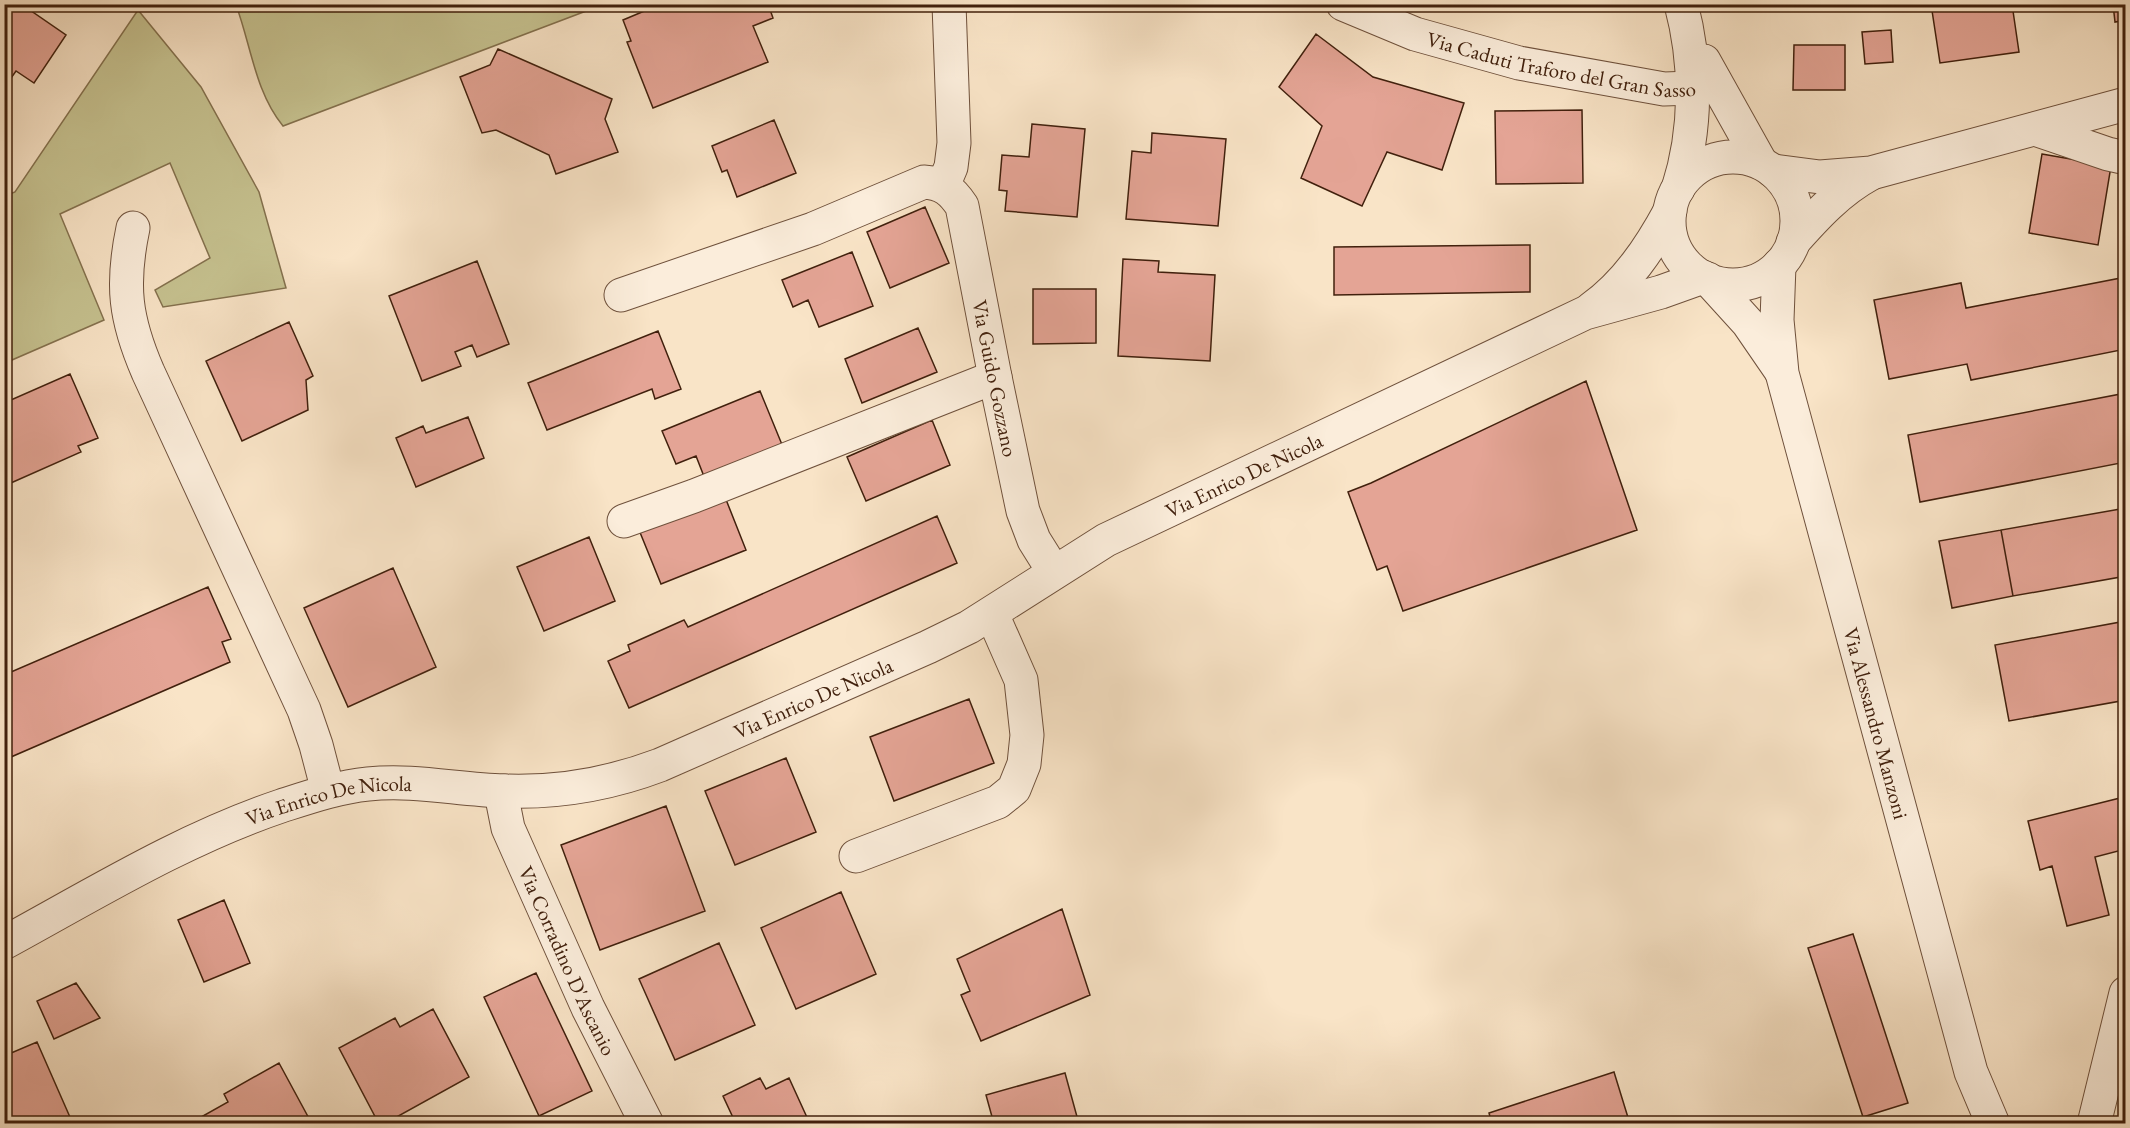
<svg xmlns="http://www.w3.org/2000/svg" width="2130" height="1128" font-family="'EB Garamond',serif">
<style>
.green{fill:#c6c290;stroke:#84714e;stroke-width:1.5}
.building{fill:#e4a495;stroke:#41200d;stroke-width:1.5}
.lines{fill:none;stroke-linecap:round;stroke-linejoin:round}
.minor-casing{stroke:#6f513c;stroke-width:35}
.minor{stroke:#fbeddb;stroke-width:33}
.labels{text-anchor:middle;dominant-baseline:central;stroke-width:5;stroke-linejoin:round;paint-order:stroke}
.street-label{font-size:21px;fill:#41200d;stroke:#fbeddb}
</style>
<rect width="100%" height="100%" fill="#f9e4c7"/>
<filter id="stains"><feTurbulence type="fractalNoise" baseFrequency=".00333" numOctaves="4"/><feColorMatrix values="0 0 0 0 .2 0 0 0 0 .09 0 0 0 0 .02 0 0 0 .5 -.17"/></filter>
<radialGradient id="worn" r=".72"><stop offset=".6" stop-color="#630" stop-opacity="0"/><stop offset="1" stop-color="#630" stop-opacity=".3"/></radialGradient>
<path class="green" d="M236,5H602L283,126C255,92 251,45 236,5Z
M138,10L201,87L259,192L286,288L163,307L155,290L210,258L170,163L60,214L104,320L5,363V196L15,192Z"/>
<path class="building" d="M14,4H21L66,35L34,83L16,71L4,88V19Z
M661,4H768L773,18L753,26L768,62L653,108L627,42L631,41L623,20Z
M1931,4H2031L2032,8L2013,11L2019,52L1940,63Z
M2113,4H2126V20L2115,22Z
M1891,30L1893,62L1865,64L1862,32Z
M1316,34L1373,77L1464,103L1442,170L1387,152L1362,206L1301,178L1322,126L1279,87Z
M1794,45H1845V90H1793Z
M498,49L612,99L605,119L618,152L556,174L549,155L496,130L482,133L460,77L490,65Z
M1582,110L1583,183L1496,184L1495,111Z
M774,120L796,173L737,197L727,170L722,172L712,146Z
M1032,124L1085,129L1077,217L1005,211L1007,191L999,190L1002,155L1029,157Z
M1152,133L1226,139L1218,226L1126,219L1132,151L1151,153Z
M2042,154L2111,166L2098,245L2029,233Z
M925,207L949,263L890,288L867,232Z
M1530,245V292L1334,295V247Z
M852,252L873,306L819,327L808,300L793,307L782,280Z
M1123,259L1159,261L1158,272L1215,275L1210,361L1118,356Z
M477,261L509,344L477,357L472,345L455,352L461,366L422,381L389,296Z
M2126,277V349L1971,380L1967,364L1889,379L1874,300L1961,283L1966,308Z
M1033,289H1096V343L1033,344Z
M289,322L313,376L306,380L308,410L242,441L206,361Z
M918,328L937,372L862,403L845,359Z
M658,331L681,389L655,399L652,389L547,430L528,383Z
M70,374L98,438L78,446L81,452L4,486V403Z
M1586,381L1637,530L1403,611L1387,566L1377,570L1348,492L1371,483Z
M760,391L783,447L705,479L696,456L676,464L662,431Z
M2126,393V462L1920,502L1908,435Z
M468,417L484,458L416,487L396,438L423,426L426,433Z
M932,420L950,465L866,501L847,457Z
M725,497L746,550L661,584L637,525Z
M2126,508V576L2013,596L2001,530Z
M937,516L957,563L629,708L608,661L630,651L628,645L684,620L688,627Z
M2001,530L2013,596L1952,608L1939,541Z
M589,537L615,601L544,631L517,567Z
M393,568L436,667L348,707L304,608Z
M208,587L231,639L222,642L230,662L4,760V675Z
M2126,621V700L2009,721L1995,645Z
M969,699L994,763L894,801L870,737Z
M786,758L816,832L735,865L705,791Z
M2124,797L2126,849L2095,857L2109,915L2067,926L2052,866L2040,870L2028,821Z
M666,806L705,911L600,950L561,845Z
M841,892L876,974L796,1009L761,928Z
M224,900L250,963L204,982L178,920Z
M1062,909L1090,995L981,1041L961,995L970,991L957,959Z
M1853,934L1908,1103L1863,1117L1808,948Z
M719,943L755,1025L675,1060L639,979Z
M536,973L592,1091L539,1116L484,997Z
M76,983L100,1018L54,1039L37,1001Z
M433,1009L469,1077L384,1124H379L339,1048L395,1018L400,1027Z
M37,1042L73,1124H4V1056Z
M279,1063L312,1124H196L194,1121L228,1102L224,1094Z
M1614,1072L1630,1124H1492L1489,1113Z
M1065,1073L1079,1124H994L986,1095Z
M760,1078L766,1089L789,1078L810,1124H736L723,1096Z"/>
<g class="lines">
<defs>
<g id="minor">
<path id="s1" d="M1343,4L1415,34L1519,63L1664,89L1692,88L1714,80"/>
<path d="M1704,61L1761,163"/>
<path d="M2035,129L2108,154L2126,158"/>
<circle cx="1733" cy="221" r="64"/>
<path d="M1773,171L1820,177L1871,173L2126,104"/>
<path d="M943,186L951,167L954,143L949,4"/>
<path d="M1678,189C1697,130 1697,64 1681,4"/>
<path d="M133,228C121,285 125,319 148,372L304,710L316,745L328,791"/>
<path d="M1793,242C1816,216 1839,191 1870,174"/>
<path id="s2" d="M1779,265L1777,320L1782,373L1971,1072L1993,1124"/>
<path d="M1708,279L1748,323L1781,371"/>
<path id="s3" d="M621,295L813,229L924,182C943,183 952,191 962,206L995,377L1023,511L1034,540L1054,572"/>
<path d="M1591,309C1626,284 1650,248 1670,211"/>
<path d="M624,521L694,496L995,377"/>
<path id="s4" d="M504,791L503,803L508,828L588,1008L647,1124"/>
<path d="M856,856L998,802L1014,789L1024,764L1027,735L1021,680L992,614"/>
<path id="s5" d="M4,943C94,894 183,839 281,806C309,797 338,787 368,784C414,779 459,790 504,791C557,793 610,784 660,765L928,647L969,627L1106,540L1585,313L1661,292L1703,277"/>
<path d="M2094,1124L2126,993"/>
</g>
</defs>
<use href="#minor" class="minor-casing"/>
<use href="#minor" class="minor"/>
</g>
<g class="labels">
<g class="street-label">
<text stroke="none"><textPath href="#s1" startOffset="228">Via Caduti Traforo del Gran Sasso</textPath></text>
<text stroke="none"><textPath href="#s3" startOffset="546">Via Guido Gozzano</textPath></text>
<text stroke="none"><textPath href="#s5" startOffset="1348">Via Enrico De Nicola</textPath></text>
<text stroke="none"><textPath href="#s5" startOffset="862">Via Enrico De Nicola</textPath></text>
<text stroke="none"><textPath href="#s2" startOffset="471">Via Alessandro Manzoni</textPath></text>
<text stroke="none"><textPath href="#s5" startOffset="358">Via Enrico De Nicola</textPath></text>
<text stroke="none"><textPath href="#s4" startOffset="183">Via Corradino D'Ascanio</textPath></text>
</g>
</g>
<rect width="2130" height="1128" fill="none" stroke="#f9e4c7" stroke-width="24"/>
<rect x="6" y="6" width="2118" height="1116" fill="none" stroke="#41200d" stroke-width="3"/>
<rect x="12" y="12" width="2106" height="1104" fill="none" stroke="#41200d" stroke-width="1.5"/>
<rect width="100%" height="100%" filter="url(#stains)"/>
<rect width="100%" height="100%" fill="url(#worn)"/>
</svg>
